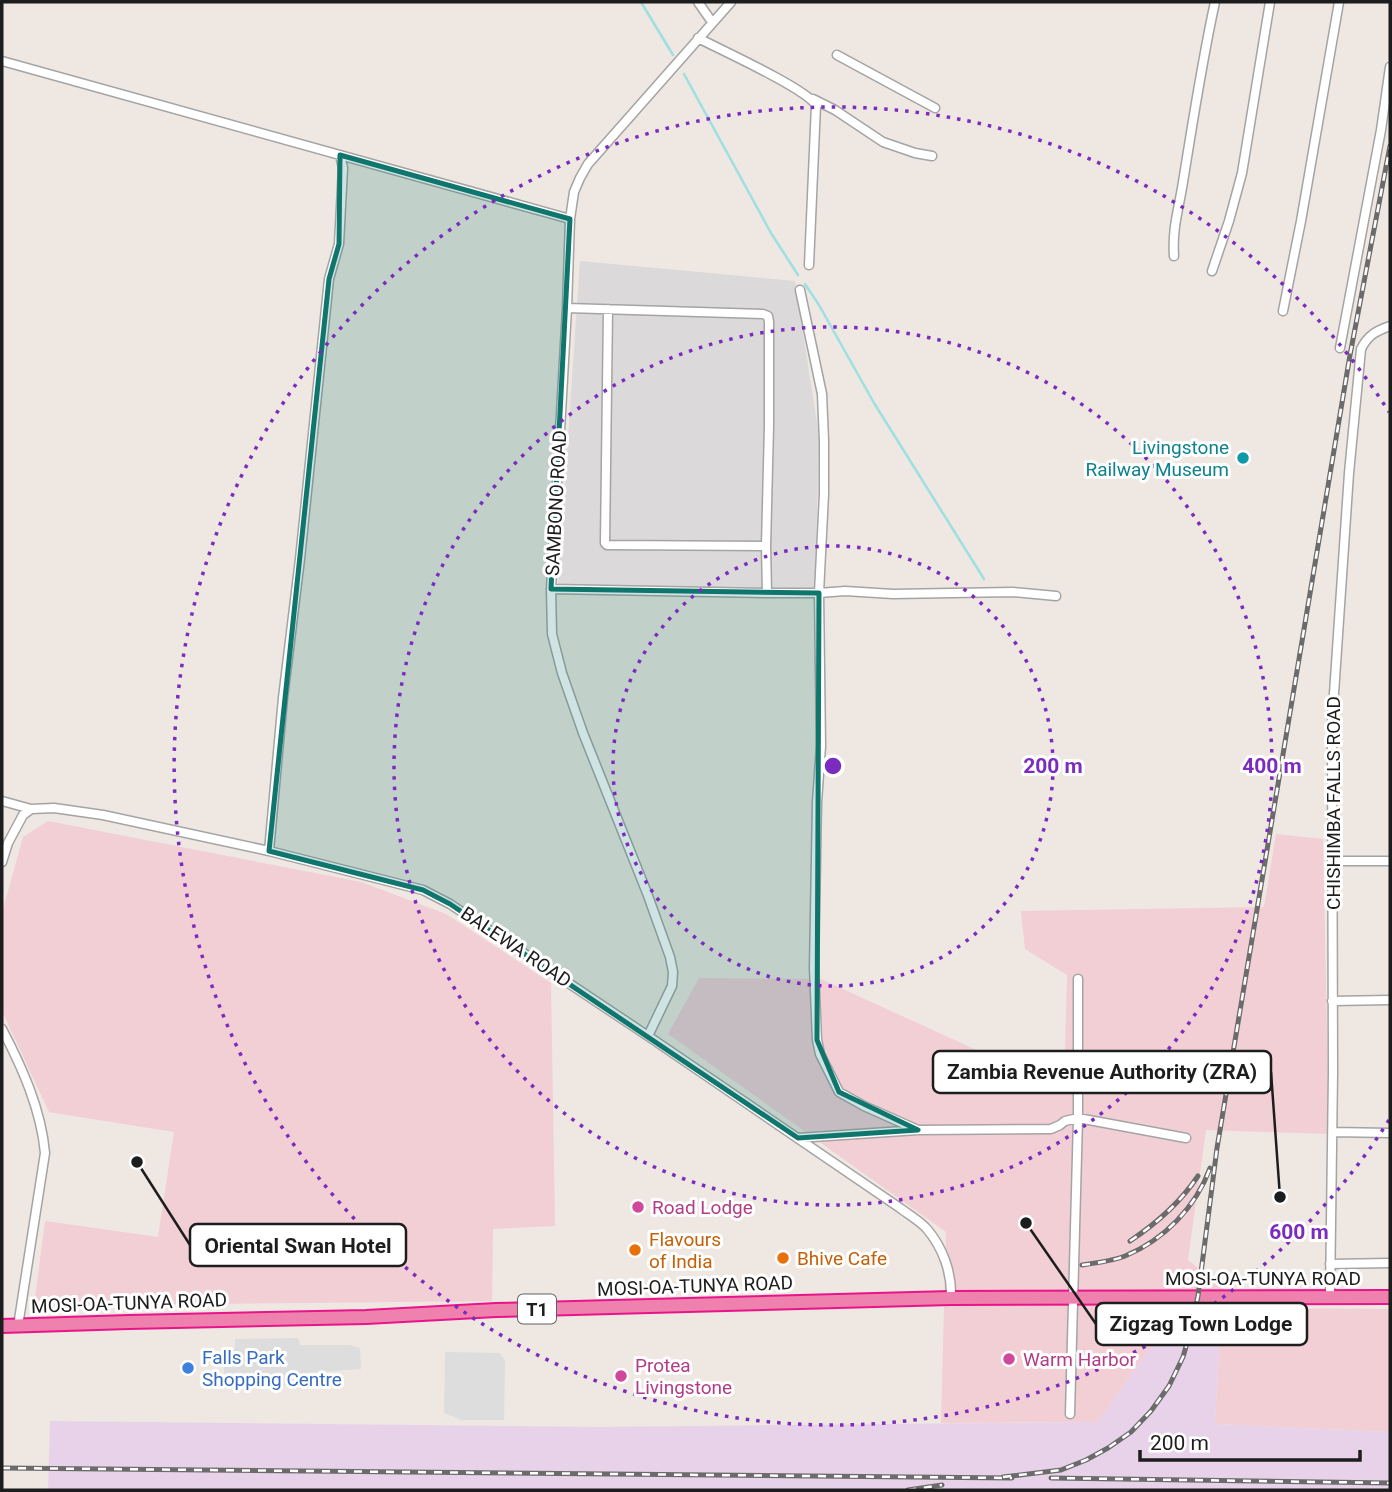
<svg xmlns="http://www.w3.org/2000/svg" width="1392" height="1492" font-family="Roboto,sans-serif">
<style>
.residential{fill:#dbd9da}
.commercial{fill:#f2ced5}
.industrial{fill:#e8d2e9}
.parking{fill:#ddd}
.lines{fill:none;stroke-linecap:round;stroke-linejoin:round}
.stream{stroke:#9de0e1;stroke-width:2.5}
.minor-casing{stroke:#a4a4a4;stroke-width:11}
.highway-casing{stroke:#e71589;stroke-width:16}
.minor{stroke:#fff;stroke-width:8}
.highway{stroke:#ee81ad;stroke-width:12}
.rail-casing{stroke:#6b6b6b;stroke-width:5}
.rail{stroke:#fff;stroke-width:2.5;stroke-dasharray:8;stroke-linecap:butt}
.marked{fill:#0f766e;fill-opacity:0.2;stroke:#0f766e;stroke-width:5;stroke-linejoin:round}
.ring{fill:none;stroke:#7b2cbf;stroke-width:3.5;stroke-dasharray:3.5 7}
.culture-dot{fill:#0f9aa8;stroke:#fff;stroke-width:2.5}
.hotel-dot{fill:#d1479c;stroke:#fff;stroke-width:2.5}
.food-dot{fill:#e8710a;stroke:#fff;stroke-width:2.5}
.shop-dot{fill:#3f7fe0;stroke:#fff;stroke-width:2.5}
.labels{text-anchor:middle;dominant-baseline:central;stroke-width:6;stroke-linejoin:round;paint-order:stroke}
.shield{fill:#fff;stroke:#616161;stroke-width:2}
.shield-label{font-size:18px;font-weight:bold;fill:#1d1d1d}
.culture-label{font-size:19px;fill:#0d838f;stroke:#fff;text-anchor:end}
.street-label{font-size:19px;fill:#1d1d1d;stroke:#fff}
.hotel-label{font-size:19px;fill:#b23c85;stroke:#fff;text-anchor:start}
.food-label{font-size:19px;fill:#c56008;stroke:#fff;text-anchor:start}
.shop-label{font-size:19px;fill:#366cbe;stroke:#fff;text-anchor:start}
.centre{fill:#7b2cbf;stroke:#fff;stroke-width:3.5}
.ring-label{font-size:21px;text-anchor:middle;font-weight:bold;fill:#7b2cbf;stroke:#fff;stroke-width:6;stroke-linejoin:round;paint-order:stroke}
.leader{fill:none;stroke:#1d1d1d;stroke-width:2.5}
.callout-dot{fill:#1d1d1d;stroke:#fff;stroke-width:2.5}
.callout{fill:#fff;stroke:#1d1d1d;stroke-width:2.5}
.callout-label{font-size:21px;text-anchor:middle;font-weight:bold;fill:#1d1d1d}
</style>
<rect width="100%" height="100%" fill="#efe7e1"/>
<path class="residential" d="M580,261L795,281L819,436L815,589L558,585Z"/>
<path class="commercial" d="M48,821L361,882L446,914L551,983L555,1226L493,1229L492,1301L34,1306L45,1221L158,1237L174,1132L49,1112L2,1011V913L23,837Z
M1276,834L1323,839L1329,1134L1206,1130L1188,1260L1247,1308L1390,1309V1432L1215,1424L1221,1315H1174L1097,1422L941,1423L946,1232L668,1034L699,978L821,979L1064,1090L1067,975L1025,949L1021,911L1264,907Z"/>
<path class="industrial" d="M1174,1315H1221L1215,1424L1390,1432V1490H48L50,1421L599,1427L1097,1422Z"/>
<path class="parking" d="M298,1338L300,1345H350L360,1348L361,1369L307,1373V1386L242,1385L232,1377L224,1378V1353L230,1354L235,1348V1339Z
M445,1352L499,1353L505,1360L504,1420H461L444,1413Z"/>
<g class="lines">
<path class="stream" d="M641,2L673,55
M684,74L771,233L798,275
M805,284L819,305L874,403L984,579"/>
<defs>
<path id="minor" d="M698,2L712,22
M698,38C721,50 805,88 816,105L809,265
M837,55L935,108
M2,61L570,219
M813,99L835,110L883,142L915,153L932,156
M1174,256C1172,228 1179,208 1183,182C1193,121 1202,61 1215,2
M1212,271L1229,221L1242,173L1270,2
M800,290L822,394L824,441V494L819,593L821,746L817,802L814,968L817,1040L820,1054L839,1092L864,1106L918,1130
M567,308L763,314L768,316L769,322V426L766,546L767,593
M608,309L605,543L607,545L766,546
M1283,311L1301,221L1339,2
M1340,348L1381,130L1390,67
M551,589L767,593H819L845,591L893,594L1013,592L1056,596
M2,801L31,809
M269,851L283,698L300,559L329,279L339,244L343,168L340,155
M1332,861H1390
M2,862L8,843L23,815L31,809L54,808L103,815L269,851L423,890L450,904L648,1036L900,1208C909,1215 920,1221 927,1229C943,1248 952,1273 951,1298
M1332,1001L1390,1000
M2,1029C22,1067 41,1109 45,1153L18,1326
M648,1036L672,986L673,972L670,957L647,893L583,733L562,673L552,634L551,589L567,308L570,219L574,192L580,178L588,164L731,2
M1333,1132L1390,1133
M798,1138L918,1130L1051,1129L1060,1125L1065,1121L1078,1118L1186,1138
M1330,1264L1390,1263
M1330,1297L1333,1072L1332,723L1349,473L1361,349C1368,335 1376,331 1390,326
M1070,1414L1078,1118V979"/>
<path id="highway" d="M2,1326L129,1322L366,1317L496,1310L951,1298L1390,1297"/>
</defs>
<use href="#minor" class="minor-casing"/>
<use href="#highway" class="highway-casing"/>
<use href="#minor" class="minor"/>
<use href="#highway" class="highway"/>
<defs>
<path id="rail" d="M1130,1241C1157,1223 1180,1203 1198,1176
M1082,1265C1097,1263 1112,1261 1125,1256C1164,1240 1196,1207 1210,1168
M2,1468L1012,1478
M1003,1477L1061,1470L1086,1460L1108,1448L1131,1432L1151,1411L1169,1386L1183,1357L1191,1329L1198,1296L1217,1148L1350,355L1390,146
M1051,1478L1390,1483
M908,1490L942,1485"/>
</defs>
<use href="#rail" class="rail-casing"/>
<use href="#rail" class="rail"/>
</g>
<path class="marked" d="M340,155L570,219L551,589L819,593L817,1040L839,1092L918,1130L798,1138L450,904L423,890L269,851L329,279L339,244Z"/>
<g class="ring">
<circle cx="833" cy="766" r="220"/>
<circle cx="833" cy="766" r="439"/>
<path d="M1389 1120A659 659 0 1 1 1389 412"/>
</g>
<circle class="culture-dot" cx="1243" cy="458" r="7"/>
<g class="hotel-dot">
<circle cx="638" cy="1207" r="7"/>
<circle cx="1009" cy="1359" r="7"/>
<circle cx="621" cy="1376" r="7"/>
</g>
<g class="food-dot">
<circle cx="635" cy="1250" r="7"/>
<circle cx="783" cy="1258" r="7"/>
</g>
<circle class="shop-dot" cx="188" cy="1368" r="7"/>
<g class="labels">
<rect class="shield" x="518" y="1294.5" width="38" height="29" rx="5"/>
<g class="shield-label">
<text x="537" y="1309">T1</text>
</g>
<g class="culture-label">
<text x="1229" y="447">Livingstone<tspan x="1229" dy="22">Railway Museum</tspan></text>
</g>
<g class="street-label">
<text transform="translate(556 503) rotate(-87)">SAMBONO ROAD</text>
<text transform="translate(1333 803) rotate(-90)">CHISHIMBA FALLS ROAD</text>
<text transform="translate(516 947) rotate(34)">BALEWA ROAD</text>
<text x="1263" y="1278">MOSI-OA-TUNYA ROAD</text>
<text transform="translate(695 1286) rotate(-2)">MOSI-OA-TUNYA ROAD</text>
<text transform="translate(129 1303) rotate(-2)">MOSI-OA-TUNYA ROAD</text>
</g>
<g class="hotel-label">
<text x="652" y="1207">Road Lodge</text>
<text x="1023" y="1359">Warm Harbor</text>
<text x="635" y="1365">Protea<tspan x="635" dy="22">Livingstone</tspan></text>
</g>
<g class="food-label">
<text x="649" y="1239">Flavours<tspan x="649" dy="22">of India</tspan></text>
<text x="797" y="1258">Bhive Cafe</text>
</g>
<g class="shop-label">
<text x="202" y="1357">Falls Park<tspan x="202" dy="22">Shopping Centre</tspan></text>
</g>
</g>
<circle cx="833" cy="766" r="10" class="centre"/>
<g class="ring-label">
<text x="1053" y="773">200 m</text>
<text x="1272" y="773">400 m</text>
<text x="1299" y="1239">600 m</text>
</g>
<path class="leader" d="M1280 1197L1271 1072M137 1162L190 1245M1026 1223L1096 1324"/>
<g class="callout-dot">
<circle cx="1280" cy="1197" r="7"/>
<circle cx="137" cy="1162" r="7"/>
<circle cx="1026" cy="1223" r="7"/>
</g>
<g class="callout">
<rect x="933" y="1051" width="338" height="42" rx="7"/>
<rect x="190" y="1224" width="216" height="42" rx="7"/>
<rect x="1096" y="1303" width="211" height="42" rx="7"/>
</g>
<g class="callout-label">
<text x="1102" y="1079">Zambia Revenue Authority (ZRA)</text>
<text x="298" y="1253">Oriental Swan Hotel</text>
<text x="1201" y="1331">Zigzag Town Lodge</text>
</g>
<rect width="1392" height="1492" fill="none" stroke="#1d1d1d" stroke-width="7"/>
<path d="M1140 1450v10h220v-10" fill="none" stroke="#1d1d1d" stroke-width="3.5"/>
<text x="1150" y="1450" font-size="21" fill="#1d1d1d" stroke="#ffffff" stroke-width="5" paint-order="stroke">200 m</text>
</svg>
